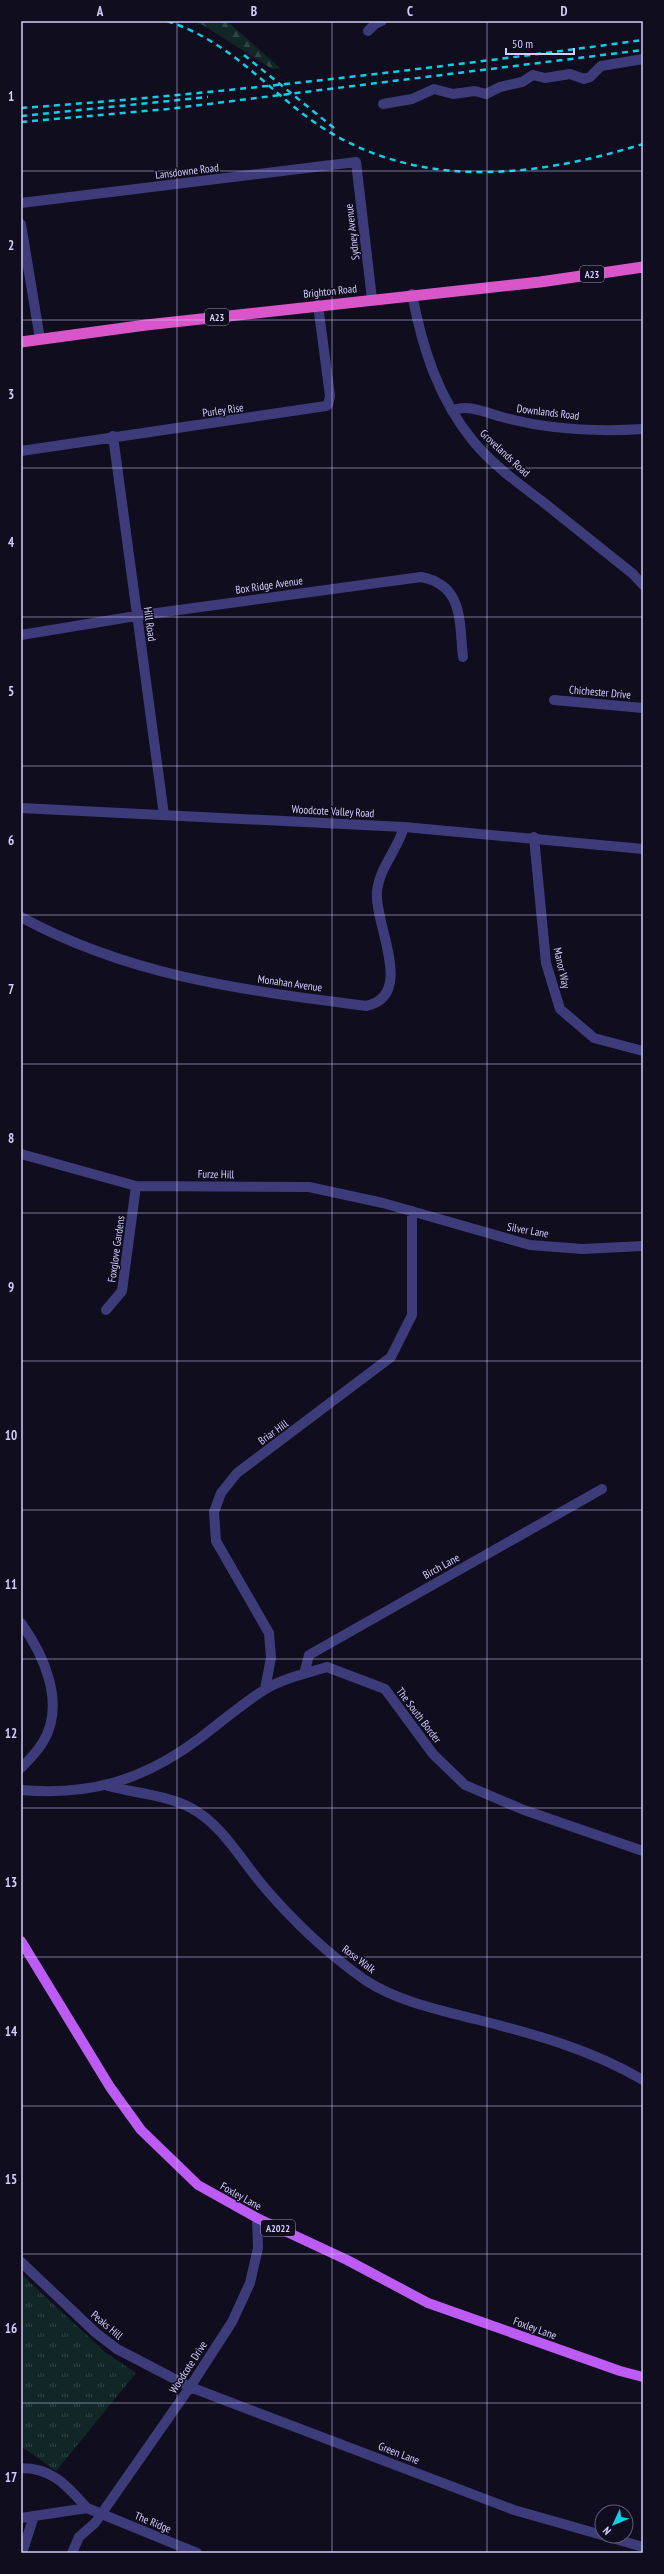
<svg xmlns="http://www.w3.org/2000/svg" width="664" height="2574" font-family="'PT Sans Narrow',sans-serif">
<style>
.forest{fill:url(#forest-firs)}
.park{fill:url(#park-tufts)}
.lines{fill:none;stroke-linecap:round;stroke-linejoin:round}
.minor{stroke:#3e3b7a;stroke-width:10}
.tertiary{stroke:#3e3b7a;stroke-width:10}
.primary{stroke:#bd5bf5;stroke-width:10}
.trunk{stroke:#d856c9;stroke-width:11}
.rail{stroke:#0ecfe7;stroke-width:2.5;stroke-dasharray:6 5;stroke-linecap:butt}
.grid{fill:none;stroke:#d3cdfc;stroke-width:1;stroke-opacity:0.55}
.labels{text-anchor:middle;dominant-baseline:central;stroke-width:3;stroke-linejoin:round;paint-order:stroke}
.shield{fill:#100d1e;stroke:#9893b9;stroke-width:1}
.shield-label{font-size:10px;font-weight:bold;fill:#d3cdfc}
.street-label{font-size:11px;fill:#d3cdfc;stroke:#100d1e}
.neatline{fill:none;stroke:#d3cdfc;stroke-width:1.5}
.grid-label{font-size:13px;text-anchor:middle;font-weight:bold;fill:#d3cdfc}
</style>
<defs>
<pattern id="forest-firs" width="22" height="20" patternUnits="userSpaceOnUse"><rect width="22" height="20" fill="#112727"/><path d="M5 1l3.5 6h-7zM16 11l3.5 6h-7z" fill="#334547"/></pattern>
<pattern id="park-tufts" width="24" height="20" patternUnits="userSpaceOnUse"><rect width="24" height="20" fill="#112727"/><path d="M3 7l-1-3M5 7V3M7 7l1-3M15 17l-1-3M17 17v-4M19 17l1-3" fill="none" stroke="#334547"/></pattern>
</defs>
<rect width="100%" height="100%" fill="#100d1e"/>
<path class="forest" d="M191,21H227L280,68L272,69L203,25Z"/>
<path class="park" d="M21,2274L106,2353L136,2373L56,2471L21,2446Z"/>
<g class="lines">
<path class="minor" d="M368,31L375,24L382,21
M383,104L412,99L434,89L453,94L475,91L486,94L500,87L522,82L533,75L545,78L570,74L584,79L590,77L601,66L643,59
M21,203L356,162L372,299
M21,224L40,339
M412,294C422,347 438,398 473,441C492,464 519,484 543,502C573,526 603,550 633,574L643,585
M452,411C466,403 487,413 502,417C546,429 597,432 643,429
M113,436L164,815
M21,451L326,406L328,405L330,396L318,305
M21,635L142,615L421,577C464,585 459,622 463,657
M554,700L643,708
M534,837L546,963L560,1009L594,1038L643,1051
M21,917C131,977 245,990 366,1006C416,996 374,924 377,892C379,868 398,849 404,827
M21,1154L136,1186L309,1187L383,1203L530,1245L582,1249L643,1246
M106,1310L122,1291L136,1186
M21,1623C44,1655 66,1704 43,1742C37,1752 29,1760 21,1768
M304,1674L309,1655L602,1489
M265,1689L271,1658L269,1633L216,1541L214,1512L221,1493L237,1473L391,1357L412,1315V1211
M108,1786C135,1793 166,1795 191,1808C223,1825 242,1862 265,1888C295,1923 328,1954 365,1980C397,2001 438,2010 475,2019C534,2034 590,2049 643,2080
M21,1790C91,1796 144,1780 200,1738C221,1722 242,1704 264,1690C281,1679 307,1673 327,1667L385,1689L433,1754L465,1785L524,1810L643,1851
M21,2262L96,2333L117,2349L190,2387L514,2510L602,2535
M21,2468C53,2468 67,2486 87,2508
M21,2518L87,2508L197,2553
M605,2536L643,2547
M22,2553L34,2516
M72,2553L79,2537L95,2523L190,2387L232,2322L250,2283L258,2248L257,2218"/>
<path class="tertiary" d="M21,808L404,827L643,849"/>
<path class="primary" d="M21,1941L110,2087L141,2130L198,2185L257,2218L347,2260L428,2303L620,2371L643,2377"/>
<path class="trunk" d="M21,342L146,325L540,282L643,267"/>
<path class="rail" d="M167,21C225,40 257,78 303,114C405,192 527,180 643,144
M244,55L334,128
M21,108C229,93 437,68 643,40
M21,116L208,97
M21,122L168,109L643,50"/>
</g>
<path class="grid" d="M177,21V2553M332,21V2553M487,21V2553M21,171H643M21,320H643M21,468H643M21,617H643M21,766H643M21,915H643M21,1064H643M21,1213H643M21,1361H643M21,1510H643M21,1659H643M21,1808H643M21,1957H643M21,2106H643M21,2254H643M21,2403H643"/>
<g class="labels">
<g class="shield">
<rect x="580" y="266" width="24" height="16" rx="3"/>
<rect x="205" y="309" width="24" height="16" rx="3"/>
<rect x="261" y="2220" width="34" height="16" rx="3"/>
</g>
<g class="shield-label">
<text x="592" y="274">A23</text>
<text x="217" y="317">A23</text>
<text x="278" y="2228">A2022</text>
</g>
<g class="street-label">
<text transform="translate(187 171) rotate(-7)">Lansdowne Road</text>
<text transform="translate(352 232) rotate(-97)">Sydney Avenue</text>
<text transform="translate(330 291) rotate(-6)">Brighton Road</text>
<text transform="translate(223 410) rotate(-8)">Purley Rise</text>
<text transform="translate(548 412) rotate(7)">Downlands Road</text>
<text transform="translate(505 453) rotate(43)">Grovelands Road</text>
<text transform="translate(269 585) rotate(-8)">Box Ridge Avenue</text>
<text transform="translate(150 624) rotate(82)">Hill Road</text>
<text transform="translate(600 692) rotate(5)">Chichester Drive</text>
<text transform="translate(333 811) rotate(3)">Woodcote Valley Road</text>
<text transform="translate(562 968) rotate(77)">Manor Way</text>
<text transform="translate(290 983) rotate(8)">Monahan Avenue</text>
<text transform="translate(216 1174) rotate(1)">Furze Hill</text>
<text transform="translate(528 1230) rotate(10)">Silver Lane</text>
<text transform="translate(116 1249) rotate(-82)">Foxglove Gardens</text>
<text transform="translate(273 1432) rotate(-36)">Briar Hill</text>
<text transform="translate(441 1566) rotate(-29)">Birch Lane</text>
<text transform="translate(419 1715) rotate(53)">The South Border</text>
<text transform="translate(359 1959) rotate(37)">Rose Walk</text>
<text transform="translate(241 2196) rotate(29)">Foxley Lane</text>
<text transform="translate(107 2325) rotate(40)">Peaks Hill</text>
<text transform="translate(535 2328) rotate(20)">Foxley Lane</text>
<text transform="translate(188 2367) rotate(-57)">Woodcote Drive</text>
<text transform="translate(399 2453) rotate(21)">Green Lane</text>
<text transform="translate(153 2522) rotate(22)">The Ridge</text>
</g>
</g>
<rect width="664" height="2574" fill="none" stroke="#100d1e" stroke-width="44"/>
<g transform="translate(614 2524) rotate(226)"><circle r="19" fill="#100d1e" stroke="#5e5a77"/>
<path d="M0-3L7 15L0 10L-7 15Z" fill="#0ecfe7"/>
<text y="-6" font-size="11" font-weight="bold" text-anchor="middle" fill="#d3cdfc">N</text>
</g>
<path d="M506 48v6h68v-6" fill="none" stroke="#d3cdfc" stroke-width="2"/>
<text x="512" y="48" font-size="12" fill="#d3cdfc" stroke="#100d1e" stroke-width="3" paint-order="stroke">50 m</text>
<rect x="22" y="22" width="620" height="2530" class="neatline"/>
<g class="grid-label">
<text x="100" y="16">A</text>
<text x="254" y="16">B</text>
<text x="410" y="16">C</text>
<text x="564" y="16">D</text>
<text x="11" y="101">1</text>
<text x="11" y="250">2</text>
<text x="11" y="399">3</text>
<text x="11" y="547">4</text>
<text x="11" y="696">5</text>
<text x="11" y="845">6</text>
<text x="11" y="994">7</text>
<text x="11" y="1143">8</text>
<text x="11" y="1292">9</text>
<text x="11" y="1440">10</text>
<text x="11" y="1589">11</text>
<text x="11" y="1738">12</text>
<text x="11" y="1887">13</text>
<text x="11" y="2036">14</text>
<text x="11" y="2184">15</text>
<text x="11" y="2333">16</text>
<text x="11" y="2482">17</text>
</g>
</svg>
